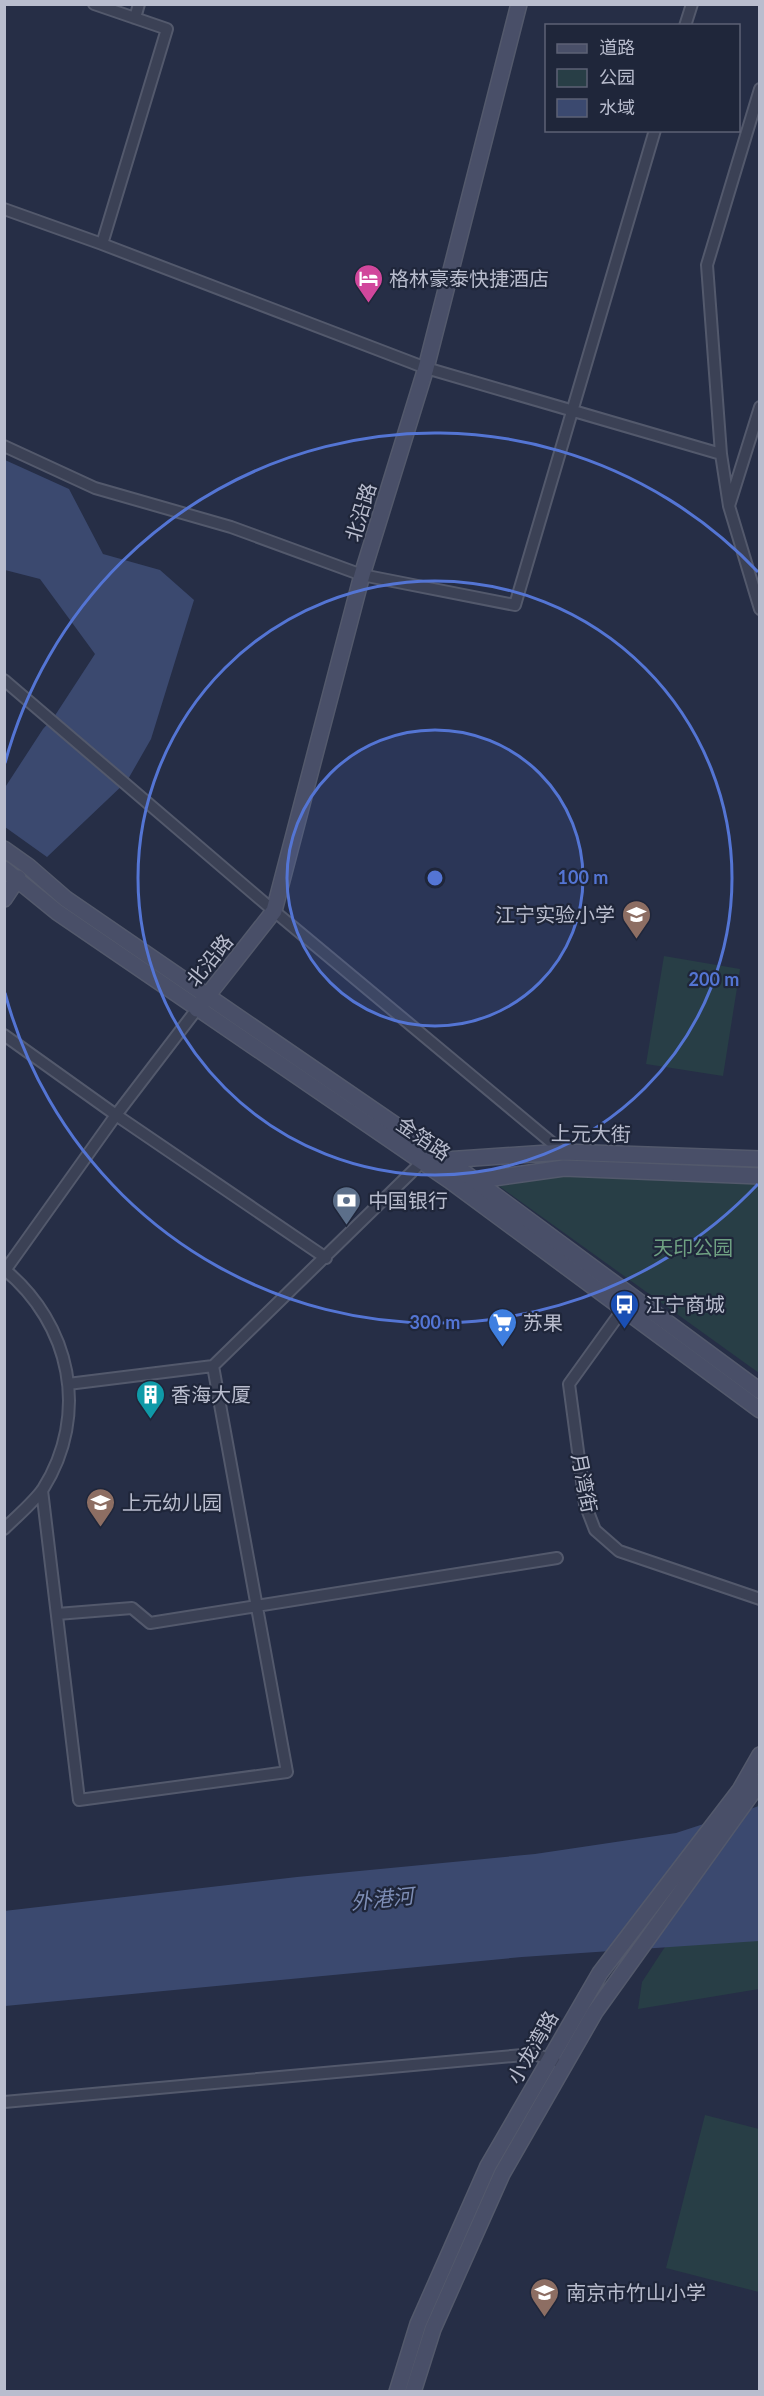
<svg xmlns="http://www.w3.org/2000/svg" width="764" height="2396" font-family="Lato,'Noto Sans SC',sans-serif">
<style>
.green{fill:#283e46}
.water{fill:#3b496f}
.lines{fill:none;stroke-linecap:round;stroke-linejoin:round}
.street-casing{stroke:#53596c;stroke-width:14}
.secondary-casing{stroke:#53596c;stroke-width:18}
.street{stroke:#3b4155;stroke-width:10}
.secondary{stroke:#494f68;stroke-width:15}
.ring{fill:none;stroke:#5475d4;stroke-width:3}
.labels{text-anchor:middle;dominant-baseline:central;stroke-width:4.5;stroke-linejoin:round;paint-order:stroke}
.poi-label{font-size:20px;fill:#b9bdce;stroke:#1f263a;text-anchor:start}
.street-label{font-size:20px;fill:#b9bdce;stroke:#1f263a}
.park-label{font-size:20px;fill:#6ea082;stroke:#1f263a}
.water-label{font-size:21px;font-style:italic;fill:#7e8eb6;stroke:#1f263a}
.centre{fill:#5475d4;stroke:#1f263a;stroke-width:3}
.ring-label{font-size:18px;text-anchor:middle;font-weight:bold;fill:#5475d4;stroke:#1f263a;stroke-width:4.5;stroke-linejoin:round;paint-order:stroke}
</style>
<rect width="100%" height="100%" fill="#262e46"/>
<path class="green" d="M664,956L740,969L723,1076L646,1064Z
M564,1175L759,1183V1373L499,1186Z
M759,1803V1989L638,2009L642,1982Z
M705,2115L759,2129V2292L666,2268Z"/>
<path class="water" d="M5,460L69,489L103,554L160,570L194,600L151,739L127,781L47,857L5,827L4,789L43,729L54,717L95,654L40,579L5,570Z
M759,1806V1941L522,1957L5,2006L4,1911L297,1877L535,1854L676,1833Z"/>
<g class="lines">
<defs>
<path id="street" d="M94,4L167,29L102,244
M135,18L139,4
M685,26L692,4
M4,209L102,244L426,368L721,454
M760,407L729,506L760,609
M4,446L95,488L231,527L362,575L515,605L655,130
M729,506L721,454L707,265L760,89
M4,680L274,911L563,1152
M4,1035L116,1115L326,1258
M4,1269C71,1324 90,1414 43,1489C33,1503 17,1516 4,1529
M6,1269L116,1115L197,1009
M623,1309L569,1384L585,1504L595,1530L619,1551L760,1599
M68,1384L213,1366L422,1162
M42,1490L79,1800L287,1772L213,1366
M57,1614L132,1608L150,1623L557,1558
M4,2102L534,2054L555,2061"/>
<path id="secondary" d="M4,849L28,866L66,899L458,1168L760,1391
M4,869L57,912L449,1180L760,1410
M4,899L18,878
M197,1009L274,911L362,575L426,368L519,4
M445,1160L563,1152L760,1159
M473,1181L564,1168L760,1176
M397,2392L418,2324L488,2166L600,1973L740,1790L760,1755
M413,2392L433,2329L502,2174L595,2012L760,1782"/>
</defs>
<use href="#street" class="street-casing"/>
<use href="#secondary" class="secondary-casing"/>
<use href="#street" class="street"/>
<use href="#secondary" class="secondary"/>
</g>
<circle cx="435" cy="878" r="148" fill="#5475d4" fill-opacity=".12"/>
<g class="ring">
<circle cx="435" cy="878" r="148"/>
<circle cx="435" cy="878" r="297"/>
<path d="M758 1184A445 445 0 0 1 5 993M5 763A445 445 0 0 1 758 572"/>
</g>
<defs>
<symbol id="hotel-pin" viewBox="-11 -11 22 30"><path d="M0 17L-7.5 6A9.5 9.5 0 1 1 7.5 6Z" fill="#d1479c" stroke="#1f263a"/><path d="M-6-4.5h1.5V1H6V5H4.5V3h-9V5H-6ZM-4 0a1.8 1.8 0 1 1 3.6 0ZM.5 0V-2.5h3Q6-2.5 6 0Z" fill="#fff"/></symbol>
<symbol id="school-pin" viewBox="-11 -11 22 30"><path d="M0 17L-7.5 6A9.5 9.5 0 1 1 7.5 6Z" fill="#8d6e63" stroke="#1f263a"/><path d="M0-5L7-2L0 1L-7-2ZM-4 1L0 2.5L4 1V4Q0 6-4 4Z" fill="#fff"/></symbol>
<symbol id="bank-pin" viewBox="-11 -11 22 30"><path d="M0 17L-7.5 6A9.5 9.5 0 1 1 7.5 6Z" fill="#5c6f8a" stroke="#1f263a"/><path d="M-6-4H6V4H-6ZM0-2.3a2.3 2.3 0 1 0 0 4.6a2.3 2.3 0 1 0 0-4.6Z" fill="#fff"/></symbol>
<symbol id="bus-pin" viewBox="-11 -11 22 30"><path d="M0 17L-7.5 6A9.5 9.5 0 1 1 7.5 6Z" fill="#1a4fb4" stroke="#1f263a"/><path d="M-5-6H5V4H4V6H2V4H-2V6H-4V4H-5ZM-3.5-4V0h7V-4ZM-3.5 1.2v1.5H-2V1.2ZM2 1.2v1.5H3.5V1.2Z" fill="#fff"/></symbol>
<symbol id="supermarket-pin" viewBox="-11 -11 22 30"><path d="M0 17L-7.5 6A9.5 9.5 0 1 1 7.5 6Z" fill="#3f7fe0" stroke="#1f263a"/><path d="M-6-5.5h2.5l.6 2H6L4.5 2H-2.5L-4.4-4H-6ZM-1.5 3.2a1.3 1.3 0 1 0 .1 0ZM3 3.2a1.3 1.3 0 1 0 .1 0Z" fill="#fff"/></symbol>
<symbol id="building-pin" viewBox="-11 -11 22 30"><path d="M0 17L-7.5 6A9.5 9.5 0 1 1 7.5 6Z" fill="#0f9aa8" stroke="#1f263a"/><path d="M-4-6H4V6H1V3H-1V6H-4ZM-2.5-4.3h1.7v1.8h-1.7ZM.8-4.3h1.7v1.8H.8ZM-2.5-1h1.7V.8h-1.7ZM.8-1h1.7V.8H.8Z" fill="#fff"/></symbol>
</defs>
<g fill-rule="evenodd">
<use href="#hotel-pin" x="352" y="262" width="33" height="45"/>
<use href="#school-pin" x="620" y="898" width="33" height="45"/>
<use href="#bank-pin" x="330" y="1184" width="33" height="45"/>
<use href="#bus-pin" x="608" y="1288" width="33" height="45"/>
<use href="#supermarket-pin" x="486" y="1306" width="33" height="45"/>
<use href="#building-pin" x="134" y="1378" width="33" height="45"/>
<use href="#school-pin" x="84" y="1486" width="33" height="45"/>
<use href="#school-pin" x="528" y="2276" width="33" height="45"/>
</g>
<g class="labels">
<g class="poi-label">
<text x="389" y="278">格林豪泰快捷酒店</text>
<text x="615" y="914" text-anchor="end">江宁实验小学</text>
<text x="368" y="1200">中国银行</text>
<text x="645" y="1304">江宁商城</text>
<text x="523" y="1322">苏果</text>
<text x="171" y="1394">香海大厦</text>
<text x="122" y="1502">上元幼儿园</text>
<text x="566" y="2292">南京市竹山小学</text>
</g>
<g class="street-label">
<text transform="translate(360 512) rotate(-73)">北沿路</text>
<text transform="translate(209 960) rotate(-51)">北沿路</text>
<text transform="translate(591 1133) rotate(1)">上元大街</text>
<text transform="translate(424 1138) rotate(34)">金箔路</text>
<text transform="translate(585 1483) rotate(79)">月湾街</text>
<text transform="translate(532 2047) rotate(-60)">小龙湾路</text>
</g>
<g class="park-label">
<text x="693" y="1247">天印公园</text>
</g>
<g class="water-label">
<text transform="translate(382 1898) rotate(-6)">外港河</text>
</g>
</g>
<circle cx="435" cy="878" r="9" class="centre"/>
<g class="ring-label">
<text x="583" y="884">100 m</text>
<text x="714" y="986">200 m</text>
<text x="435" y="1329">300 m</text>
</g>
<rect width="764" height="2396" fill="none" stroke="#b9bdce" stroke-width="12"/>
<rect x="545" y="24" width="195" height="108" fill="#1f263a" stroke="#5d6275" stroke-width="1.5"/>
<rect x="557" y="44" width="30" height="9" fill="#494f68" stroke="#5d6275" stroke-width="1.5"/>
<text x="599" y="54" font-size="18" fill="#b9bdce">道路</text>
<rect x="557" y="69" width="30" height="18" fill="#283e46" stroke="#5d6275" stroke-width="1.5"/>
<text x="599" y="84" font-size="18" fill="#b9bdce">公园</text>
<rect x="557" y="99" width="30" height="18" fill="#3b496f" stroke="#5d6275" stroke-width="1.5"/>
<text x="599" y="114" font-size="18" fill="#b9bdce">水域</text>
</svg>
